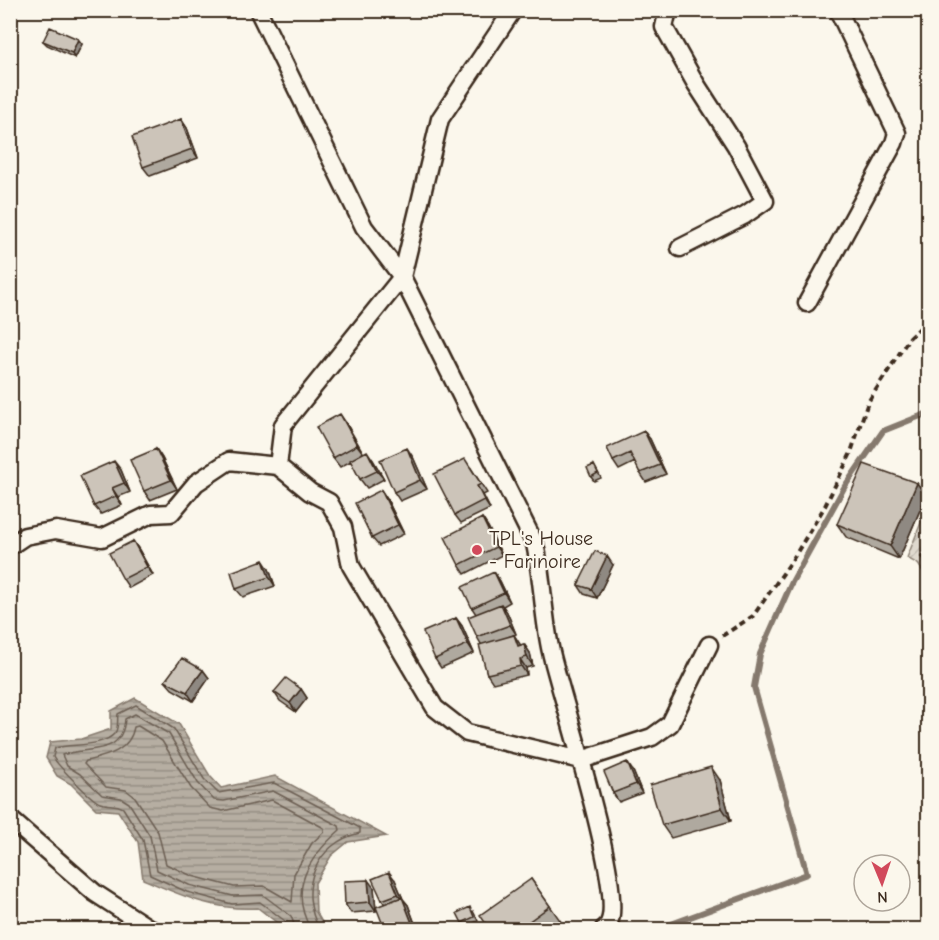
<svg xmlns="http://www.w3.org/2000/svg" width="939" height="940" font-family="'Comic Neue',sans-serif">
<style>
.garden{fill:url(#garden-furrows);stroke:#8d8276;stroke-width:1.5}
.water{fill:url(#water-rules);stroke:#85796d;stroke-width:1.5}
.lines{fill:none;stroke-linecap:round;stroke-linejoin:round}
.shore{stroke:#6c5f53;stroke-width:1.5}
.stream{stroke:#85796d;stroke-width:6}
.minor-casing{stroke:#3b2a1e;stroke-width:21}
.path{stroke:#3b2a1e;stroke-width:4;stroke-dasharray:6 4.5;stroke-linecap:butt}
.minor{stroke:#fbf7ec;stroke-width:16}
.wall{fill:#afa99f;stroke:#3b2a1e;stroke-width:1.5}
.shaded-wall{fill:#8f8982;stroke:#3b2a1e;stroke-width:1.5}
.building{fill:#ccc4b9;stroke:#3b2a1e;stroke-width:1.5}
.poi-dot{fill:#d1495b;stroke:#fbf7ec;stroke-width:2}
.labels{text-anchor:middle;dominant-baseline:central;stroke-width:4.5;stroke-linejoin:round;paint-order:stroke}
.poi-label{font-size:20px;fill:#3b2a1e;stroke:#fbf7ec;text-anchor:start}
</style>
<defs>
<pattern id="garden-furrows" width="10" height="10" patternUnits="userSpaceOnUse" patternTransform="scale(1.5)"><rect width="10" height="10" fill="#dfd9ce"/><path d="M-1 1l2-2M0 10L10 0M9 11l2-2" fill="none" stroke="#c0bab0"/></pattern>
<pattern id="water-rules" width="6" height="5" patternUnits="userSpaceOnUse" patternTransform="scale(1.5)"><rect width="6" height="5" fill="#b6aea2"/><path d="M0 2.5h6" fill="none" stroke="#958e83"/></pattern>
</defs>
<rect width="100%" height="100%" fill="#fbf7ec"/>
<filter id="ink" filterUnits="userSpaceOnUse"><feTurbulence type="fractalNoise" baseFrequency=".0167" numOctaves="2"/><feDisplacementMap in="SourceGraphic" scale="12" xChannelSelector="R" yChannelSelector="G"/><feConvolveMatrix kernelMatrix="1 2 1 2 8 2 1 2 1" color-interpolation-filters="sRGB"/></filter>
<g filter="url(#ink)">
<path class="garden" d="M928,505V579L918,564L907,558Z"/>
<path class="water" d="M135,698L179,724L210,776L221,788L275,776L386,836L348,842L331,856L315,883L316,912L326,929H285L258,908C215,911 182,896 143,879L138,842L118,811L96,809L71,784L57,776L46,758L50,742L81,739L111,729V711Z"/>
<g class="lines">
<path class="shore" d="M138,726L162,741L191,788L210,808L223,811L272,800L324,828V832L312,843L294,874L292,902L264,886L234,887L192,876L166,864L158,832L135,797L126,790L106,787L84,764L86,761C107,756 130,751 134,727Z
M289,930L285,921L260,902L232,904L187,892L150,875L143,840L123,808C116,803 108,806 100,803C93,801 57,765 53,757L55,748C72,743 102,748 115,733C119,728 117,719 118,714L136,705L174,729L204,779L218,793L274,783L360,828V833C315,843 297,890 320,930
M296,930L291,916L263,895L233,896L189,885L157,870L150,836L129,803L121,798L102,795L80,774L67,766L62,755C89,746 122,757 125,719L135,714L169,734L198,783L214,800L224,801L273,791L339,826L340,830C308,858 288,889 311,930"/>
<path class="stream" d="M655,930L807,874L754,687L760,654L792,582L845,486L883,431L928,413"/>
<defs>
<path id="minor" d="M258,10L364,227L402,277L535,544C543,580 543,617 551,652C561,697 625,890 609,923C608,926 605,927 603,930
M513,10L440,119L402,277L283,425L278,466L310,492L329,502L343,527L351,566L416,676L435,708L467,733L581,760L652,737L670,724L709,645
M668,10L664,27L696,84L736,146L765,201L745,215L680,248
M807,303L894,143L897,133L838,10
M10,546L25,536L56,530L102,538L151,514L171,513L196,483L229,461L278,466
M10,819L95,893L152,930"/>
</defs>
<use href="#minor" class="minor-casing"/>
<path class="path" d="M722,636L753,616L791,562L825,506L850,455L868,402L910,337L928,321"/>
<use href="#minor" class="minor"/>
</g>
<path class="wall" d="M78,39L82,44L75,58L47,45L43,41Z
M181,119L187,128L198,158L150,176L143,167Z
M346,423L363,453L373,460L384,479L367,488L360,479L351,461L340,467L333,458Z
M650,439L666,474L646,482L640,473L635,462L619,470L613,461Z
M156,449L162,458L177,489L150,500L144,491Z
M413,457L427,489L400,501L394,492Z
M594,465L601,478L594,481L591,477Z
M471,468L487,493L483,495L490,509L461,523L455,515Z
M121,470L130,492L118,497L122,505L101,514L94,506Z
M917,483L926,496L899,559L846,537L837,524Z
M381,490L387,499L404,534L379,546L372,538Z
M482,518L488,527L502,555L465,574L459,565Z
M133,541L139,550L153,575L129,588L123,579Z
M928,542V567L927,566L921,557Z
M613,565L597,598L584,594L578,585Z
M269,569L275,586L243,597L236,589Z
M494,572L500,581L510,602L503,606L507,612L516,634L508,637L514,635L520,645L524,644L530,653L533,666L526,668L527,675L493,683L487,674L481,644L477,637L476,614L472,608Z
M456,618L462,626L474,653L441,668L435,659Z
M203,670L209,678L193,701L172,689L165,681Z
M301,689L307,698L296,712L280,701L274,692Z
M633,771L642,793L619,802L613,793Z
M720,780L731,821L671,838L662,825Z
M531,879L562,923L553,930H490Z
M395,880L403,899L408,905L416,926L421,930H385L384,903L382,900Z
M374,888L376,911L351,913L345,904Z
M473,911L478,921L465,927L462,923Z"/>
<path class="shaded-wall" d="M78,39L82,44L75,58L72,53Z
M181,119L187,128L198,158L192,149Z
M340,414L346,423L364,454L357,445Z
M644,431L650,439L666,474L660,465Z
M407,448L413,457L427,489L420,480Z
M156,449L162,458L177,489L171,480Z
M367,451L373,460L384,479L377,471Z
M114,461L121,470L130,492L124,483Z
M917,483L926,496L899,559L890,546Z
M477,486L483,495L490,509L484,500Z
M112,488L118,497L122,505L116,496Z
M381,490L387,499L404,534L398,525Z
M482,518L488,527L502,555L496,547Z
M133,541L139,550L153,575L147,567Z
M607,556L613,565L597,598L591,589Z
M263,560L269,569L275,586L269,577Z
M494,572L500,581L510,602L504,593Z
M501,604L507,612L516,634L510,625Z
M456,618L462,626L474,653L468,644Z
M514,635L520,644L524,655L518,646Z
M524,644L530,653L533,666L527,657Z
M520,659L526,668L527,675L521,666Z
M203,670L209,678L193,701L187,692Z
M301,689L307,698L296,712L290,703Z
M627,762L633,771L642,793L636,784Z
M711,767L720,780L731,821L722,808Z
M389,872L395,880L403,899L408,905L417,930L412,923L403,900L398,894Z
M368,880L374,888L376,911L370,902Z"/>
<path class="building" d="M50,27L78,39L72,53L43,41Z
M181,119L192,149L143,167L132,137Z
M340,414L357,445L333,458L316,427Z
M644,431L660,465L640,473L630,453L613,461L607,448Z
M407,448L420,480L394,492L380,460Z
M156,449L171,480L144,491L130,460Z
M367,451L377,471L360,479L350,460Z
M465,459L481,484L477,486L484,500L455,515L434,474Z
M114,461L124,483L112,488L116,496L94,506L80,476Z
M864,464L917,483L890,546L837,524Z
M594,465L598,473L591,477L587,468Z
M381,490L398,525L372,538L355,503Z
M482,518L496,547L459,565L445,537Z
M133,541L147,567L123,579L109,553Z
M928,542V560L921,557Z
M595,551L607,556L591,589L578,585Z
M263,560L269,577L236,589L231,572Z
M494,572L504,593L472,608L462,587Z
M501,604L510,625L477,637L468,617Z
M456,618L468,644L435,659L423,632Z
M514,635L518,646L524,644L527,657L520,659L521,666L487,674L479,645Z
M182,658L203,670L187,692L165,681Z
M286,678L301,689L290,703L274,692Z
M627,762L636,784L613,793L604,772Z
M711,767L722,808L662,825L650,785Z
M389,872L398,894L382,900L372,879Z
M531,879L550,906L517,930H490L480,915Z
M368,880L370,902L345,904L344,881Z
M402,897L412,923L396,930H385L376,907Z
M470,907L474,917L462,923L457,913Z
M418,926L420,930H408Z"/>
</g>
<circle class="poi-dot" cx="477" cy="550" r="6"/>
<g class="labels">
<g class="poi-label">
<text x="489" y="538">TPL's House<tspan x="489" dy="23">- Farinoire</tspan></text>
</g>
</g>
<rect width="939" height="940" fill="none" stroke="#fbf7ec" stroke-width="36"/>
<rect x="18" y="18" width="903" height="904" fill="none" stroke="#3b2a1e" stroke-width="2" filter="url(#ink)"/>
<g transform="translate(882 883) rotate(178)"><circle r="28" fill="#fbf7ec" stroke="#aea59a" stroke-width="1.5"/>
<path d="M0-4.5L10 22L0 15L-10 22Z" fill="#d1495b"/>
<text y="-9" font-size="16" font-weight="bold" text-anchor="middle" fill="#3b2a1e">N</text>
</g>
</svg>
